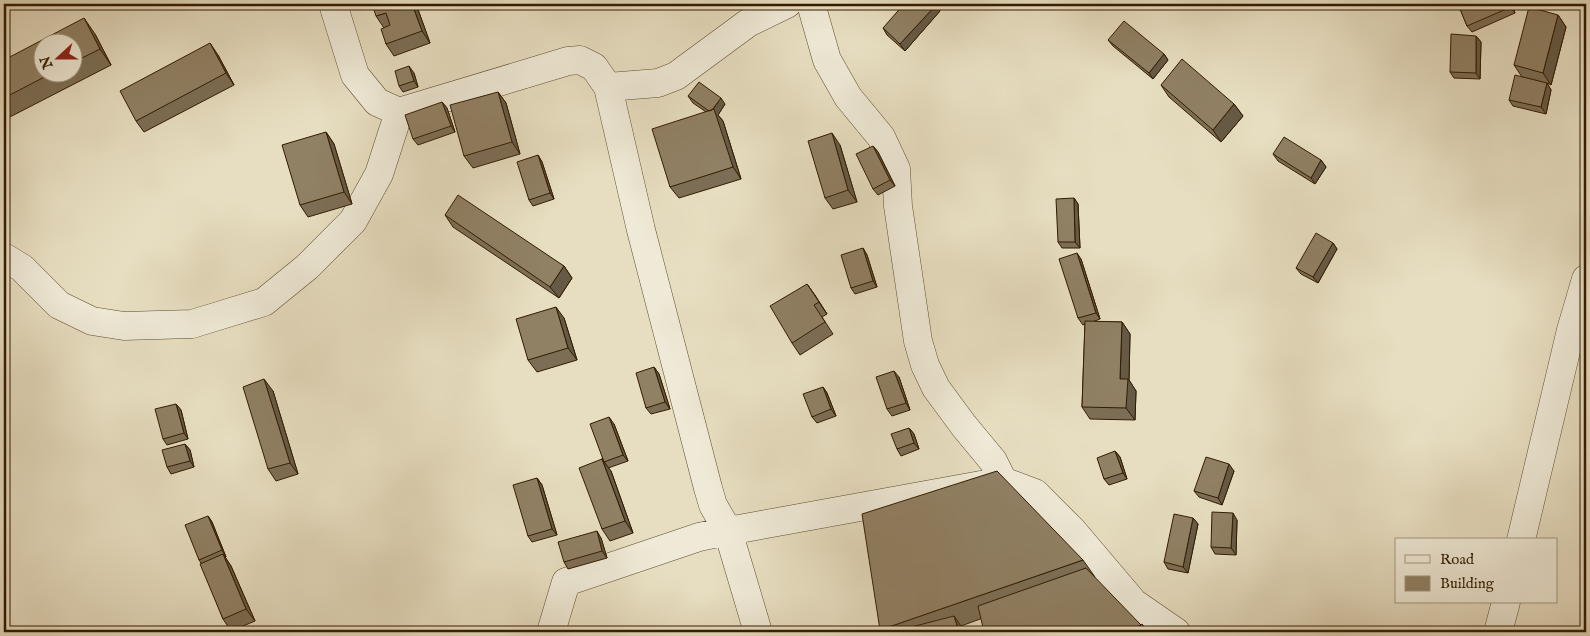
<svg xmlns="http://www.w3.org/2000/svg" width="1590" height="636" font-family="'IM FELL English',serif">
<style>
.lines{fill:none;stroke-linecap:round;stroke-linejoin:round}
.minor-casing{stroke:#5f4c30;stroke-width:29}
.minor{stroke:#efead7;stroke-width:28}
.wall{fill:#7c6e56;stroke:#321b00;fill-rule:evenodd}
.shaded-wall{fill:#655a46;stroke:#321b00}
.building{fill:#908064;stroke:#321b00}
</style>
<rect width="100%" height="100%" fill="#e7dec1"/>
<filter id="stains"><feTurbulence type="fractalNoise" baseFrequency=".004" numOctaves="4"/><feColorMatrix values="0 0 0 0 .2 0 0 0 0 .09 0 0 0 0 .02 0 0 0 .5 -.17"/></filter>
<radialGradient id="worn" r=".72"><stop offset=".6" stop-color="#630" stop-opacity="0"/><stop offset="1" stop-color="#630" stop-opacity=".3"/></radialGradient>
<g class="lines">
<defs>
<path id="minor" d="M333,4L355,75L377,102L399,112L568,61L580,60L594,67L608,87L641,230L708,488L713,505L728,531L699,537L566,582L551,632
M811,4L827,60L848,97L881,137L896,169L898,206L918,341L925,365L936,388L964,426L993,461L1003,481
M608,87L658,83L676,76L748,23L787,4
M4,257L22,268L59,305L92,321L124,326L192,324L264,302L307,267L353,221L379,174L399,112
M1521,540L1571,330L1586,279
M758,632L728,531L1003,481L1035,493L1073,531L1134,603L1176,632
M1498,632L1506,602"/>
</defs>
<use href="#minor" class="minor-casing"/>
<use href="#minor" class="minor"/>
</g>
<path class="wall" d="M416,4L430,43L394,56L386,44L384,28L376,16Z
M599,4H610L604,9Z
M1458,4H1511L1515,13L1472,32L1467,26Z
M936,5L940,11L905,51L887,35L883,28Z
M1558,15L1566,27L1551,85L1547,83L1551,90L1546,114L1513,106L1509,100L1541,82L1522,77L1514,65Z
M95,34L111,65L4,120V60ZM72,42V72H42Z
M1476,36L1481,42L1480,79L1454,78L1450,72Z
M1108,40L1164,54L1168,60L1153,79L1113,46Z
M218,55L234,85L144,132L136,121Z
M414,73L418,87L403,92L399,86Z
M1161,85L1234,104L1243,116L1221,142L1169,97Z
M498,92L506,103L520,154L473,168L464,156Z
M688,96L725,104L718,115L723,121L741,179L679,198L670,187L706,112L693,103Z
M442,102L447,108L455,132L418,145L413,139Z
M326,132L334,144L352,204L308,217L300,205Z
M840,145L857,202L833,209L825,198Z
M873,146L878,152L895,186L878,195L873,189Z
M1273,154L1321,160L1326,167L1315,184L1278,161Z
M538,155L542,162L554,199L533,206L529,200Z
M1074,198L1078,204L1080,248H1062L1058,242Z
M445,215L564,266L572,278L559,298L453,227Z
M1333,243L1337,249L1318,283L1301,274L1296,268Z
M863,248L867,255L877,287L855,294L851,288Z
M1081,259L1100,319L1092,322H1122L1130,334L1129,380L1136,391L1135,420L1090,419L1082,407L1085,324L1083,325L1078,318Z
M807,284L827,314L822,317L833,334L800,355L792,343Z
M564,318L577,360L537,372L528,360Z
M654,367L659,374L670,409L651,414L646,408Z
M899,377L910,410L892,416L887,409Z
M823,387L827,393L836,416L817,423L812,417Z
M273,391L298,474L276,481L268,469Z
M176,404L181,410L188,439L167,445L163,439Z
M614,424L628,461L608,468L611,471L633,533L610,541L602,529V459Z
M909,428L914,434L919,449L901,456L897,449Z
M185,444L190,450L194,467L171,474L167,467Z
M1115,451L1120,457L1127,479L1109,485L1104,479Z
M1234,471L1222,505L1199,497L1194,491Z
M537,478L542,485L557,535L532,542L528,536Z
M208,516L212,522L226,557H225L231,566L255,621L231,631L223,619L201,563L199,560Z
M1193,518L1198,524L1188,573L1168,569L1164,562Z
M1237,520L1236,555L1215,554L1211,547Z
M601,538L607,558L568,569L564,562Z
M1083,560L1095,577L961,626L965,632H882L880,630Z"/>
<path class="shaded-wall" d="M412,4H416L430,43L422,31Z
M1510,4H1511L1515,13L1511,7Z
M936,5L940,11L905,51L900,44Z
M1558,15L1566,27L1551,85L1543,73Z
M84,18L95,34L111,65L100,49Z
M1476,36L1481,42L1480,79L1476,73Z
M210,43L218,55L234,85L226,73Z
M1164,54L1168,60L1153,79L1149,73Z
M409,66L414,73L418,87L414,81Z
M1547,83L1551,90L1546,114L1541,107Z
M498,92L506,103L520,154L512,142Z
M721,98L725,104L718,115L723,121L741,179L733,167L711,112Z
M442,102L447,108L455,132L451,126Z
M1234,104L1243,116L1221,142L1213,130Z
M326,132L334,144L352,204L344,192Z
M832,133L840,145L857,202L848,190Z
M873,146L878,152L895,186L890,180Z
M538,155L542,162L554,199L550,193Z
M1321,160L1326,167L1315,184L1311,178Z
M1074,198L1078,204L1080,248L1075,242Z
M1333,243L1337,249L1318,283L1313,277Z
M863,248L867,255L877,287L873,281Z
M1077,253L1081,259L1100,319L1096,313Z
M564,266L572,278L559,298L550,287Z
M807,284L815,295L827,314Z
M556,307L564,318L577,360L568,348Z
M1122,322L1130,334L1129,380L1136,391L1135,420L1126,408L1120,379Z
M654,367L659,374L670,409L665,402Z
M894,371L899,377L910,410L906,403Z
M264,379L273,391L298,474L290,463Z
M823,387L827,393L836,416L831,409Z
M176,404L181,410L188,439L184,433Z
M609,417L614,424L628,461L623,455Z
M909,428L914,434L919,449L914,443Z
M185,444L190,450L194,467L190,461Z
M1115,451L1120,457L1127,479L1123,473Z
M602,459L611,471L633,533L625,521Z
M1229,464L1234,471L1222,505L1218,498Z
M537,478L542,485L557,535L552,529Z
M1233,513L1237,520L1236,555L1231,548Z
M208,516L212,522L226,557L222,550Z
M1193,518L1198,524L1188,573L1183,567Z
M597,531L601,538L607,558L602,551Z
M223,554L231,566L255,621L246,609Z
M954,616L965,632H959Z"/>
<path class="building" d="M372,4H412L422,31L386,44L381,29L390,25L386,13L376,16Z
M904,4H934L936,5L900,44L883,28Z
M1458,4H1510L1511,7L1467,26Z
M1529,7L1558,15L1543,73L1514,65Z
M84,18L100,49L72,63V42H42V72H54L4,98V60Z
M1124,21L1164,54L1149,73L1108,40Z
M1451,34L1476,36V73L1450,72Z
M210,43L226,73L136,121L120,91Z
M1182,59L1234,104L1213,130L1161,85Z
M409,66L414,81L399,86L395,71Z
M1515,75L1547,83L1541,107L1509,100Z
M699,82L721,98L712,110L709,111L688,96Z
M498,92L512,142L464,156L450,105Z
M442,102L451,126L413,139L405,115Z
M714,109L733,167L670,187L652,129Z
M326,132L344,192L300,205L282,145Z
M832,133L848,190L825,198L808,141Z
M1284,137L1321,160L1311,178L1273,154Z
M873,146L890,180L873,189L856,154Z
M538,155L550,193L529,200L517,162Z
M458,195L564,266L550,287L445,215Z
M1074,198L1075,242H1058L1056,199Z
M1316,233L1333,243L1313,277L1296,268Z
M863,248L873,281L851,288L841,255Z
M1077,253L1096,313L1078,318L1059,259Z
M807,284L819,302L814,305L825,322L792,343L770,306Z
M556,307L568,348L528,360L516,319Z
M1085,321L1122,322L1120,379H1128L1126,408L1082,407Z
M654,367L665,402L646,408L636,373Z
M894,371L906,403L887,409L876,377Z
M264,379L290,463L268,469L243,387Z
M823,387L831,409L812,417L803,394Z
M176,404L184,433L163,439L155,409Z
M609,417L623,455L604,462L590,424Z
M909,428L914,443L897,449L891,434Z
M185,444L190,461L167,467L162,450Z
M1115,451L1123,473L1104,479L1097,458Z
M1206,457L1229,464L1218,498L1194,491Z
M602,459L625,521L602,529L579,468Z
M997,471L1083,560L880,630L862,514Z
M537,478L552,529L528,536L513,485Z
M1212,512L1233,513L1231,548L1211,547Z
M1174,514L1193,518L1183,567L1164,562Z
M208,516L222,550L199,560L185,525Z
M597,531L602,551L564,562L558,542Z
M223,554L246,609L223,619L200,564Z
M1086,568L1141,625L1130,632H984L978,606Z
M954,616L959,632H892Z
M1142,624L1149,632H1130Z"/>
<rect width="1590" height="636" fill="none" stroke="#e7dec1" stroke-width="20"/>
<rect x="5" y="5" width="1580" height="626" fill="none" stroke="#321b00" stroke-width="2.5"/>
<rect x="10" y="10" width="1570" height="616" fill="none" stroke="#321b00"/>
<rect x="1395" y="538" width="162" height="65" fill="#efead7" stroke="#a39781"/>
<rect x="1405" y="555" width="25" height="8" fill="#efead7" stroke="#a39781"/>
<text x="1440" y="564" font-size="15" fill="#321b00">Road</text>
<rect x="1405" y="576" width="25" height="15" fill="#908064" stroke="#a39781"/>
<text x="1440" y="588" font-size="15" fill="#321b00">Building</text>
<g transform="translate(58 58) rotate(249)"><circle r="24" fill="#efead7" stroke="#a39781"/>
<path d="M0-4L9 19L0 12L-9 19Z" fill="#8f2418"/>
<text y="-8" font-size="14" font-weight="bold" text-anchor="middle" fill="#321b00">N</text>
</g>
<rect width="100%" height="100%" filter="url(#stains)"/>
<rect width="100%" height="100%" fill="url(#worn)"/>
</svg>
